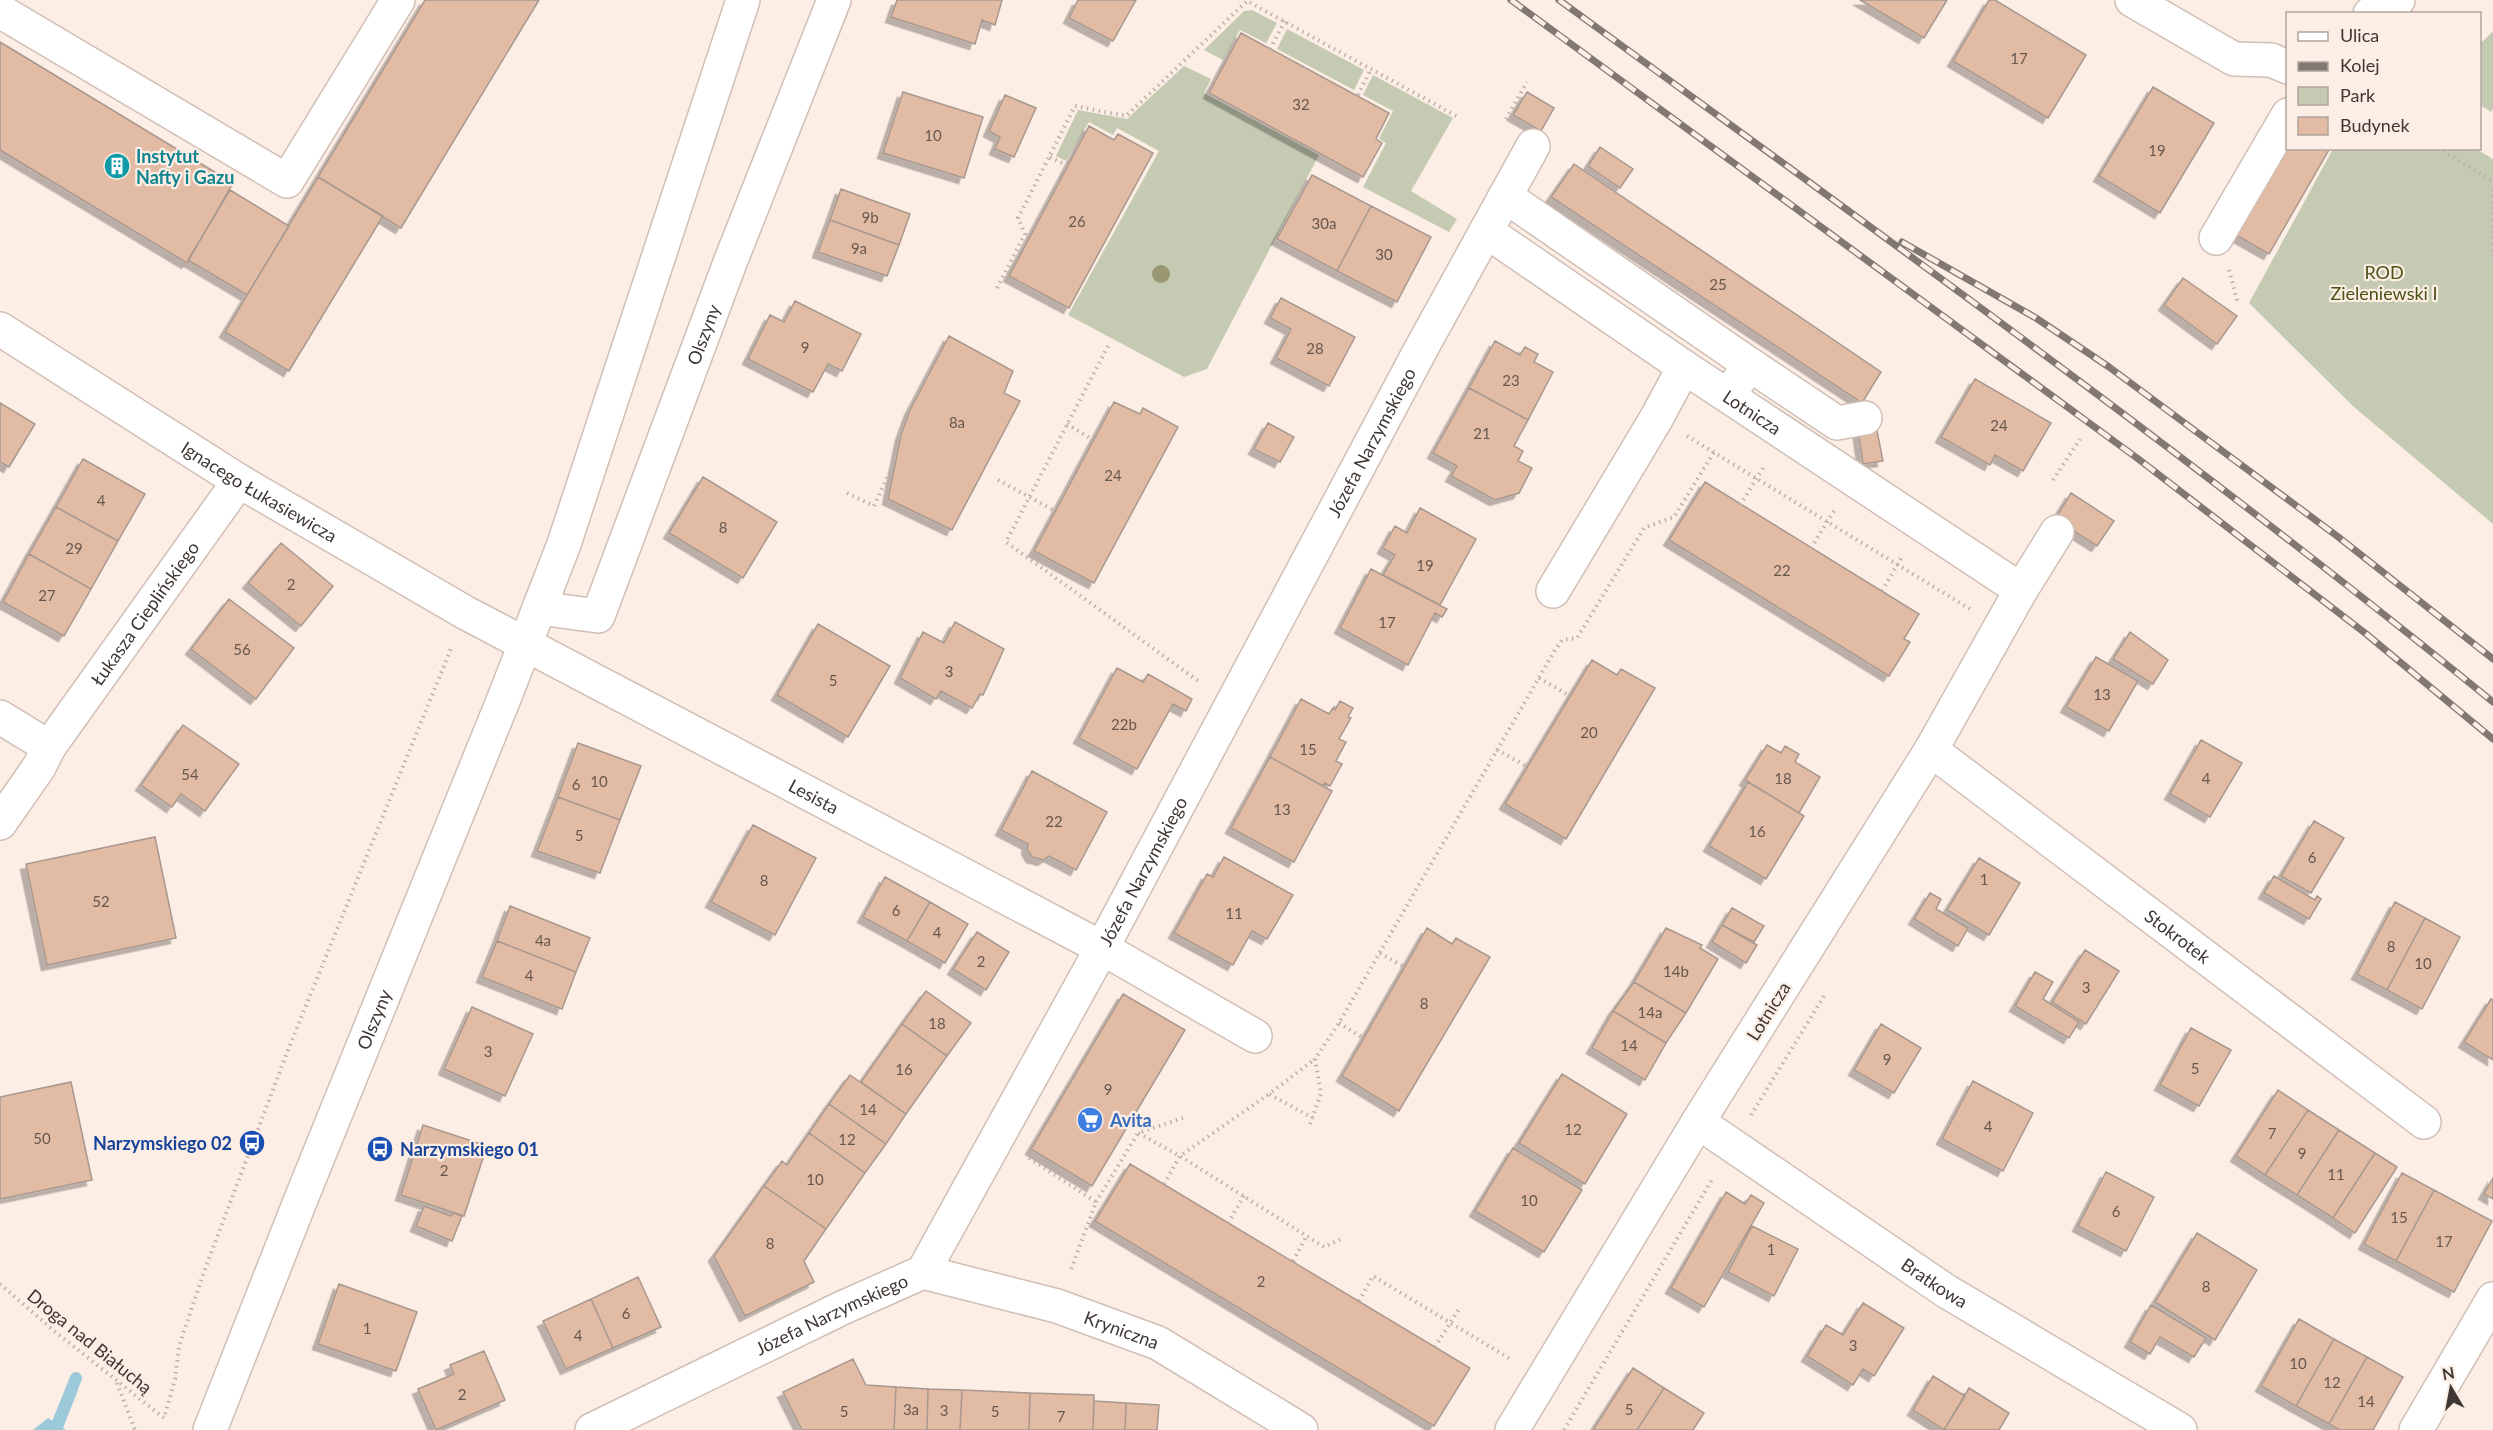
<svg xmlns="http://www.w3.org/2000/svg" width="2493" height="1430" font-family="Lato,sans-serif">
<style>
.green{fill:#c5cbb2}
.water{fill:#9bc9da}
.lines{fill:none;stroke-linecap:round;stroke-linejoin:round}
.stream{stroke:#9bc9da;stroke-width:12}
.building{fill:#e1bba4;stroke:#a9988e;stroke-width:1.5;filter:url(#shadow)}
.minor-casing{stroke:#d1bfb5;stroke-width:36}
.path{stroke:#bdb1aa;stroke-width:4;stroke-dasharray:1.5 4.5;stroke-linecap:butt}
.minor{stroke:#fff;stroke-width:33}
.rail-casing{stroke:#827873;stroke-width:7}
.rail{stroke:#fcede5;stroke-width:4.5;stroke-dasharray:14;stroke-linecap:butt}
.tree{fill:#999873}
.labels{text-anchor:middle;dominant-baseline:central;stroke-width:4.5;stroke-linejoin:round;paint-order:stroke}
.number-label{font-size:15px;fill:#67584f}
.culture-label{font-size:18px;font-weight:bold;fill:#0d838f;stroke:#fcede5;text-anchor:start}
.park-label{font-size:18px;fill:#485316;stroke:#fcede5}
.street-label{font-size:18px;fill:#3e3733;stroke:#fcede5}
.shop-label{font-size:18px;font-weight:bold;fill:#366cbe;stroke:#fcede5;text-anchor:start}
.transit-label{font-size:18px;font-weight:bold;fill:#164399;stroke:#fcede5;text-anchor:end}
</style>
<defs>
<filter id="shadow"><feDropShadow dx="-5.5" dy="5.5" stdDeviation="0" flood-color="#0004"/></filter>
</defs>
<rect width="100%" height="100%" fill="#fcede5"/>
<path class="green" d="M1252,10L1277,23L1266,43L1240,30L1223,60L1204,50L1244,11Z
M1287,29L1364,70L1354,90L1277,49Z
M2493,31V109L2491,112L2480,105V44Z
M1184,66L1211,79L1204,93L1319,155L1207,369L1184,377L1068,315L1159,151L1117,128L1113,135L1089,122L1066,161L1056,156L1078,110L1127,119Z
M1373,75L1453,118L1411,191L1457,219L1449,232L1363,187L1386,143L1379,139L1393,111L1363,95Z
M2333,149H2476L2493,159V524L2354,407L2249,303Z"/>
<path class="water" d="M68,1385L78,1390L63,1428L66,1430H33L48,1418L53,1421Z"/>
<g class="lines">
<path class="stream" d="M55,1430L76,1378"/>
</g>
<path class="building" d="M425,0H539L401,228L318,177Z
M897,0H1002L995,25L982,20L975,44L891,17Z
M1078,0H1136L1113,41L1069,18Z
M1860,0H1947L1924,38Z
M1989,0H1995L2086,55L2048,118L1953,61Z
M1241,33L1389,113L1376,139L1382,143L1363,177L1209,93Z
M0,42L233,183L187,263L0,150Z
M2153,87L2214,123L2160,213L2099,176Z
M903,92L983,117L964,178L883,153Z
M1527,92L1554,108L1541,131L1513,115Z
M1005,95L1036,108L1014,157L995,149L1000,137L989,131Z
M1089,126L1114,140L1118,134L1153,153L1069,308L1009,276Z
M1600,147L1633,169L1620,188L1588,166Z
M2288,148H2330L2269,254L2234,234Z
M1574,164L1881,372L1862,403L1551,197Z
M1312,175L1371,206L1337,271L1277,239Z
M318,177L383,216L289,371L225,332Z
M841,189L910,214L899,245L830,220Z
M230,190L289,226L247,295L188,260Z
M1371,206L1431,237L1397,302L1337,271Z
M830,220L899,245L887,276L818,252Z
M2183,278L2237,316L2217,344L2164,305Z
M1281,298L1355,337L1329,386L1276,358L1291,329L1270,318Z
M795,301L861,334L842,371L828,364L813,392L748,359L770,315L784,322Z
M949,336L1013,371L1004,393L1020,401L952,530L888,499L901,435L910,410Z
M1495,341L1520,355L1525,347L1538,354L1534,362L1553,372L1528,420L1469,388Z
M1975,379L2051,423L2023,471L1995,455L1990,465L1941,437Z
M1469,388L1528,420L1514,446L1523,451L1518,461L1532,468L1519,493L1495,500L1451,476L1457,466L1433,453Z
M1114,402L1140,414L1143,408L1178,427L1094,583L1034,551Z
M0,403L35,424L9,467L0,462Z
M1268,423L1294,437L1280,462L1254,449Z
M1876,426L1883,461L1863,464L1858,428Z
M83,459L145,494L118,541L56,507Z
M703,477L777,522L743,578L669,533Z
M1705,482L1919,614L1904,639L1910,642L1889,676L1669,540Z
M2071,493L2114,521L2097,546L2055,519Z
M56,507L118,541L91,589L29,554Z
M1420,508L1476,539L1440,605L1383,575L1395,555L1383,548L1395,526L1407,533Z
M281,543L333,586L301,626L248,583Z
M29,554L91,589L64,636L3,602Z
M1371,569L1447,609L1442,617L1435,613L1408,665L1340,628Z
M229,599L294,648L256,699L191,649Z
M955,622L1004,649L983,695L980,694L972,708L941,691L936,699L900,678L923,632L944,643Z
M818,624L890,666L848,737L777,695Z
M2130,632L2168,660L2153,684L2113,659Z
M2096,657L2138,681L2109,731L2066,707Z
M1592,660L1617,675L1621,669L1655,688L1566,839L1505,804Z
M1117,668L1143,682L1148,674L1192,699L1186,711L1173,704L1137,769L1079,738Z
M1301,699L1329,714L1333,708L1335,710L1340,701L1353,708L1348,717L1351,718L1339,739L1346,742L1336,761L1342,764L1330,786L1325,783L1323,786L1270,757Z
M183,725L239,764L205,811L181,794L172,807L141,785Z
M2201,740L2242,763L2210,817L2170,794Z
M578,743L641,766L620,820L558,797Z
M1767,745L1781,753L1785,746L1799,754L1795,762L1820,777L1799,813L1745,780Z
M1270,757L1332,791L1294,862L1231,828Z
M1032,771L1107,812L1076,870L1049,856L1043,860L1032,857L1027,849L1028,844L1001,830Z
M1748,782L1804,816L1766,879L1709,846Z
M558,797L620,820L600,873L537,851Z
M2314,821L2344,838L2311,893L2281,876Z
M753,825L816,858L775,935L711,902Z
M155,837L176,938L47,965L26,864Z
M1224,857L1293,895L1267,939L1252,931L1233,965L1174,933L1207,874L1213,877Z
M1979,858L2020,883L1989,935L1947,910Z
M2274,876L2315,900L2317,896L2321,899L2309,919L2264,893Z
M885,877L930,902L907,941L863,917Z
M1930,893L1941,899L1936,909L1968,928L1958,946L1914,919Z
M930,902L968,924L945,963L907,941Z
M2395,902L2425,918L2387,990L2357,974Z
M510,906L590,938L576,972L497,941Z
M1732,908L1764,926L1754,942L1722,925Z
M2425,918L2460,937L2422,1009L2387,990Z
M1722,925L1757,945L1746,963L1712,942Z
M1427,928L1452,944L1456,938L1490,957L1399,1111L1342,1076Z
M1666,928L1702,945L1700,948L1718,959L1686,1013L1634,982Z
M977,932L1009,952L986,990L953,969Z
M497,941L576,972L562,1009L482,977Z
M2085,950L2119,971L2086,1024L2052,1002Z
M2035,972L2053,982L2043,999L2079,1022L2069,1038L2015,1006Z
M1634,982L1686,1013L1666,1043L1613,1011Z
M926,991L971,1023L947,1056L902,1024Z
M1123,994L1185,1030L1092,1186L1031,1149Z
M2491,999L2493,1000V1060L2464,1042Z
M472,1007L533,1034L505,1096L444,1069Z
M1613,1011L1666,1043L1645,1080L1592,1048Z
M902,1024L947,1056L906,1114L861,1082Z
M1881,1024L1921,1048L1894,1093L1854,1070Z
M2191,1028L2231,1050L2199,1106L2160,1085Z
M1562,1074L1627,1114L1585,1184L1519,1143Z
M850,1075L906,1114L886,1144L829,1104Z
M1973,1081L2033,1113L2003,1171L1942,1139Z
M71,1082L92,1180L0,1199V1097Z
M2278,1090L2308,1110L2265,1175L2236,1156Z
M829,1104L886,1144L865,1173L809,1133Z
M2308,1110L2339,1130L2297,1195L2265,1175Z
M423,1125L487,1146L464,1216L401,1195Z
M2339,1130L2375,1153L2333,1218L2297,1195Z
M809,1133L865,1173L826,1229L764,1186L782,1161L787,1165Z
M1513,1148L1582,1190L1544,1252L1475,1211Z
M2375,1153L2397,1167L2355,1233L2333,1218Z
M1130,1164L1470,1368L1434,1426L1095,1221Z
M2106,1172L2154,1197L2126,1251L2078,1226Z
M2402,1173L2434,1190L2396,1261L2364,1244Z
M2493,1178V1199L2484,1194Z
M764,1186L826,1229L804,1261L814,1282L745,1316L714,1256Z
M2434,1190L2492,1221L2454,1292L2396,1261Z
M1726,1192L1745,1204L1751,1195L1764,1203L1704,1307L1671,1288Z
M424,1206L451,1216L453,1213L462,1216L452,1241L416,1226Z
M1752,1226L1798,1249L1774,1296L1728,1272Z
M2197,1233L2257,1270L2215,1340L2155,1302Z
M638,1277L661,1327L613,1348L591,1299Z
M339,1284L417,1312L396,1371L318,1344Z
M591,1299L613,1348L566,1369L543,1321Z
M1863,1303L1904,1328L1874,1376L1863,1369L1853,1385L1807,1356L1826,1325L1843,1335Z
M2151,1305L2206,1338L2194,1357L2160,1337L2150,1354L2130,1342Z
M2299,1319L2334,1339L2296,1406L2261,1386Z
M2334,1339L2367,1357L2329,1424L2296,1406Z
M484,1351L505,1400L436,1430L418,1389L454,1374L450,1365Z
M2367,1357L2403,1377L2373,1430H2340L2329,1424Z
M853,1359L866,1385L896,1387L894,1430H802L783,1392Z
M1633,1368L1664,1388L1637,1430H1593Z
M1933,1376L1965,1396L1944,1430L1913,1410Z
M896,1387L928,1389L927,1430H894Z
M1664,1388L1704,1413L1693,1430H1637Z
M1969,1388L2009,1413L1999,1430H1944Z
M928,1389L962,1390L960,1430H927Z
M962,1390L1030,1393L1029,1430H960Z
M1030,1393L1094,1395L1093,1430H1029Z
M1094,1401L1126,1403L1125,1430H1093Z
M1126,1403L1159,1405L1157,1430H1125Z"/>
<g class="lines">
<defs>
<g id="minor">
<path d="M2132,0L2234,59L2271,60L2288,67"/>
<path d="M0,11L287,181L398,0"/>
<path d="M2370,14L2398,0"/>
<path d="M1505,196L1749,364L1729,396"/>
<path id="s1" d="M1486,231L1684,367L2021,590L1931,750L1698,1122L1512,1430"/>
<path d="M2216,238L2288,115"/>
<path id="s2" d="M0,329L239,481L466,613L1102,948L1255,1036"/>
<path d="M1749,364L1837,423L1865,418"/>
<path d="M2021,590L2057,532"/>
<path d="M1553,591L1656,419L1684,367"/>
<path id="s3" d="M539,608L598,616L731,260L834,0"/>
<path d="M0,717L49,747"/>
<path id="s4" d="M1931,750L2424,1122"/>
<path id="s5" d="M0,823L39,767L49,747L239,481"/>
<path id="s6" d="M1698,1122L1946,1291L2180,1430"/>
<path id="s7" d="M923,1272L1057,1306L1158,1343L1301,1430"/>
<path id="s8" d="M210,1430L301,1199L505,696L564,544L743,0"/>
<path id="s9" d="M592,1430L842,1308L923,1272L1102,948L1421,349L1533,146"/>
<path d="M2416,1430L2493,1299"/>
</g>
</defs>
<use href="#minor" class="minor-casing"/>
<path class="path" d="M1270,49L1285,21
M1358,95L1371,69
M1506,119L1527,82
M2438,148L2493,181
M1050,157L1068,166
M2493,189V258
M2229,270L2238,304
M997,288L1025,234L1018,218L1075,106L1126,116L1247,1L1460,118
M1108,346L1006,542L1201,683
M1067,424L1093,440
M1687,436L1970,609
M998,480L1055,511
M2053,480L2080,439
M847,493L874,506L894,463
M1740,505L1765,465
M1811,548L1834,511
M1882,591L1903,555
M1539,678L1570,696
M1497,750L1528,767
M1380,953L1404,967
M1339,1023L1363,1038
M1751,1115L1824,996
M1183,1118L1138,1133L1180,1156L1324,1247L1341,1239
M1313,1118L1269,1094L1315,1059
M1310,1124L1321,1094L1315,1059L1339,1023L1555,650L1562,640L1577,638L1644,528L1674,517L1714,452
M1029,1158L1096,1202L1070,1272
M1164,1184L1180,1156L1269,1094
M1096,1202L1138,1133
M1228,1223L1244,1196
M1293,1261L1307,1235
M0,1284L53,1330L164,1418L175,1379L179,1346L205,1269L288,1050L452,646
M1359,1301L1373,1276L1512,1360
M1435,1347L1459,1309
M117,1383L135,1430
M1564,1430L1713,1178"/>
<use href="#minor" class="minor"/>
<defs>
<path id="rail" d="M1511,0L2137,458L2365,633L2493,739
M1559,0C1873,229 2191,456 2493,702
M1902,242L2036,318L2109,367L2337,536L2493,659"/>
</defs>
<use href="#rail" class="rail-casing"/>
<use href="#rail" class="rail"/>
</g>
<circle class="tree" cx="1161" cy="274" r="9"/>
<defs>
<symbol id="building-disc" viewBox="-11 -11 22 22"><circle r="9.5" fill="#0f9aa8" stroke="#fcede5"/><path d="M-4-6H4V6H1V3H-1V6H-4ZM-2.5-4.3h1.7v1.8h-1.7ZM.8-4.3h1.7v1.8H.8ZM-2.5-1h1.7V.8h-1.7ZM.8-1h1.7V.8H.8Z" fill="#fff"/></symbol>
<symbol id="supermarket-disc" viewBox="-11 -11 22 22"><circle r="9.5" fill="#3f7fe0" stroke="#fcede5"/><path d="M-6-5.5h2.5l.6 2H6L4.5 2H-2.5L-4.4-4H-6ZM-1.5 3.2a1.3 1.3 0 1 0 .1 0ZM3 3.2a1.3 1.3 0 1 0 .1 0Z" fill="#fff"/></symbol>
<symbol id="bus-disc" viewBox="-11 -11 22 22"><circle r="9.5" fill="#1a4fb4" stroke="#fcede5"/><path d="M-5-6H5V4H4V6H2V4H-2V6H-4V4H-5ZM-3.5-4V0h7V-4ZM-3.5 1.2v1.5H-2V1.2ZM2 1.2v1.5H3.5V1.2Z" fill="#fff"/></symbol>
</defs>
<g fill-rule="evenodd">
<use href="#building-disc" x="102" y="151" width="30" height="30"/>
<use href="#supermarket-disc" x="1075" y="1105" width="30" height="30"/>
<use href="#bus-disc" x="237" y="1128" width="30" height="30"/>
<use href="#bus-disc" x="365" y="1134" width="30" height="30"/>
</g>
<g class="labels">
<g class="number-label">
<text x="2019" y="58">17</text>
<text x="1301" y="104">32</text>
<text x="933" y="135">10</text>
<text x="2157" y="150">19</text>
<text x="870" y="217">9b</text>
<text x="1077" y="221">26</text>
<text x="1324" y="223">30a</text>
<text x="859" y="248">9a</text>
<text x="1384" y="254">30</text>
<text x="1718" y="284">25</text>
<text x="805" y="347">9</text>
<text x="1315" y="348">28</text>
<text x="1511" y="380">23</text>
<text x="957" y="422">8a</text>
<text x="1999" y="425">24</text>
<text x="1482" y="433">21</text>
<text x="1113" y="475">24</text>
<text x="101" y="500">4</text>
<text x="723" y="527">8</text>
<text x="74" y="548">29</text>
<text x="1425" y="565">19</text>
<text x="1782" y="570">22</text>
<text x="291" y="584">2</text>
<text x="47" y="595">27</text>
<text x="1387" y="622">17</text>
<text x="242" y="649">56</text>
<text x="949" y="671">3</text>
<text x="833" y="680">5</text>
<text x="2102" y="694">13</text>
<text x="1124" y="724">22b</text>
<text x="1589" y="732">20</text>
<text x="1308" y="749">15</text>
<text x="190" y="774">54</text>
<text x="1783" y="778">18</text>
<text x="2206" y="778">4</text>
<text x="599" y="781">10</text>
<text x="576" y="784">6</text>
<text x="1282" y="809">13</text>
<text x="1054" y="821">22</text>
<text x="1757" y="831">16</text>
<text x="579" y="835">5</text>
<text x="2312" y="857">6</text>
<text x="1984" y="879">1</text>
<text x="764" y="880">8</text>
<text x="101" y="901">52</text>
<text x="896" y="910">6</text>
<text x="1234" y="913">11</text>
<text x="937" y="932">4</text>
<text x="543" y="940">4a</text>
<text x="2391" y="946">8</text>
<text x="981" y="961">2</text>
<text x="2423" y="963">10</text>
<text x="1676" y="971">14b</text>
<text x="529" y="975">4</text>
<text x="2086" y="987">3</text>
<text x="1424" y="1003">8</text>
<text x="1650" y="1012">14a</text>
<text x="937" y="1023">18</text>
<text x="1629" y="1045">14</text>
<text x="488" y="1051">3</text>
<text x="1887" y="1059">9</text>
<text x="2195" y="1068">5</text>
<text x="904" y="1069">16</text>
<text x="1108" y="1089">9</text>
<text x="868" y="1109">14</text>
<text x="1988" y="1126">4</text>
<text x="1573" y="1129">12</text>
<text x="2272" y="1133">7</text>
<text x="42" y="1138">50</text>
<text x="847" y="1139">12</text>
<text x="2302" y="1153">9</text>
<text x="444" y="1170">2</text>
<text x="2336" y="1174">11</text>
<text x="815" y="1179">10</text>
<text x="1529" y="1200">10</text>
<text x="2116" y="1211">6</text>
<text x="2399" y="1217">15</text>
<text x="2444" y="1241">17</text>
<text x="770" y="1243">8</text>
<text x="1771" y="1249">1</text>
<text x="1261" y="1281">2</text>
<text x="2206" y="1286">8</text>
<text x="626" y="1313">6</text>
<text x="367" y="1328">1</text>
<text x="578" y="1335">4</text>
<text x="1853" y="1345">3</text>
<text x="2298" y="1363">10</text>
<text x="2332" y="1382">12</text>
<text x="462" y="1394">2</text>
<text x="2366" y="1401">14</text>
<text x="911" y="1409">3a</text>
<text x="1629" y="1409">5</text>
<text x="944" y="1410">3</text>
<text x="844" y="1411">5</text>
<text x="995" y="1411">5</text>
<text x="1061" y="1416">7</text>
</g>
<g class="culture-label">
<text x="136" y="156">Instytut<tspan x="136" dy="21">Nafty i Gazu</tspan></text>
</g>
<g class="park-label">
<text x="2384" y="272">ROD<tspan x="2384" dy="21">Zieleniewski I</tspan></text>
</g>
<g class="street-label">
<text stroke="none"><textPath href="#s3" startOffset="360">Olszyny</textPath></text>
<text stroke="none"><textPath href="#s1" startOffset="322">Lotnicza</textPath></text>
<text stroke="none"><textPath href="#s9" startOffset="1310">Józefa Narzymskiego</textPath></text>
<text stroke="none"><textPath href="#s2" startOffset="306">Ignacego Łukasiewicza</textPath></text>
<text stroke="none"><textPath href="#s5" startOffset="255">Łukasza Cieplińskiego</textPath></text>
<text stroke="none"><textPath href="#s2" startOffset="939">Lesista</textPath></text>
<text stroke="none"><textPath href="#s9" startOffset="824">Józefa Narzymskiego</textPath></text>
<text stroke="none"><textPath href="#s4" startOffset="309">Stokrotek</textPath></text>
<text transform="translate(1768 1011) rotate(-58)">Lotnicza</text>
<text stroke="none"><textPath href="#s8" startOffset="442">Olszyny</textPath></text>
<text stroke="none"><textPath href="#s6" startOffset="286">Bratkowa</textPath></text>
<text stroke="none"><textPath href="#s9" startOffset="266">Józefa Narzymskiego</textPath></text>
<text stroke="none"><textPath href="#s7" startOffset="207">Kryniczna</textPath></text>
<text transform="translate(90 1341) rotate(39)">Droga nad Białuchą</text>
</g>
<g class="shop-label">
<text x="1110" y="1120">Avita</text>
</g>
<g class="transit-label">
<text x="232" y="1143">Narzymskiego 02</text>
<text x="400" y="1149" text-anchor="start">Narzymskiego 01</text>
</g>
</g>
<rect x="2286" y="12" width="195" height="138" fill="#fcede5" stroke="#b0a49e" stroke-width="1.5"/>
<rect x="2298" y="32" width="30" height="9" fill="#ffffff" stroke="#b0a49e" stroke-width="1.5"/>
<text x="2340" y="42" font-size="18" fill="#3e3733">Ulica</text>
<rect x="2298" y="62" width="30" height="9" fill="#827873" stroke="#b0a49e" stroke-width="1.5"/>
<text x="2340" y="72" font-size="18" fill="#3e3733">Kolej</text>
<rect x="2298" y="87" width="30" height="18" fill="#c5cbb2" stroke="#b0a49e" stroke-width="1.5"/>
<text x="2340" y="102" font-size="18" fill="#3e3733">Park</text>
<rect x="2298" y="117" width="30" height="18" fill="#e1bba4" stroke="#b0a49e" stroke-width="1.5"/>
<text x="2340" y="132" font-size="18" fill="#3e3733">Budynek</text>
<g transform="translate(2451 1388) rotate(350)" stroke="#fcede5" stroke-width="4.5" paint-order="stroke">
<path d="M0-4.5L10 22L0 15L-10 22Z" fill="#3e3733"/>
<text y="-9" font-size="16" font-weight="bold" text-anchor="middle" fill="#3e3733">N</text>
</g>
</svg>
